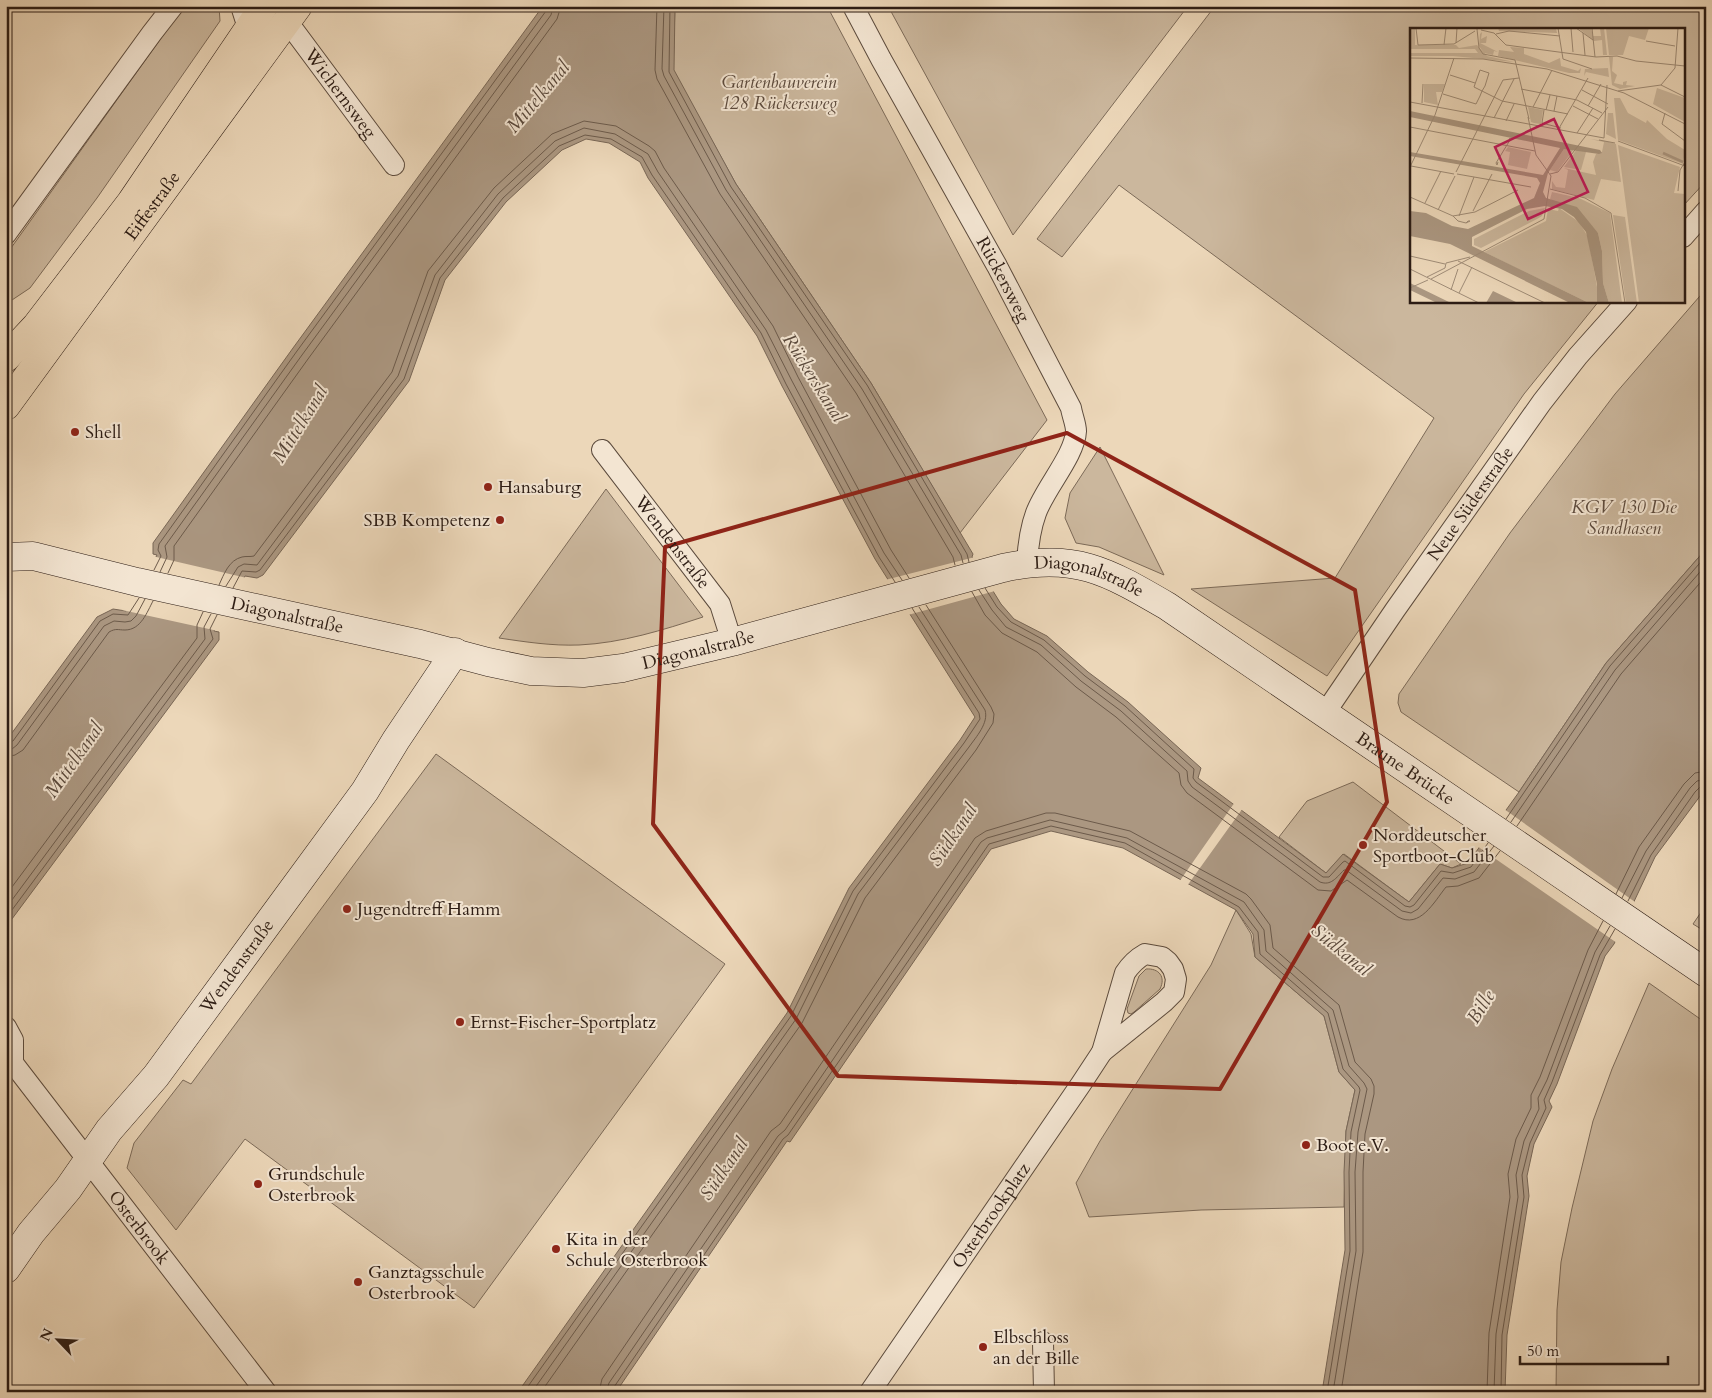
<svg xmlns="http://www.w3.org/2000/svg" width="1712" height="1398" font-family="Cardo,serif">
<style>
.green{fill:#cbb79d;stroke:#7c6a58}
.water{fill:#ab9781;stroke:#786655}
.pier{fill:#ecd7b9}
.lines{fill:none;stroke-linecap:round;stroke-linejoin:round}
.shore{stroke:#6c5a4a;stroke-width:1}
.street-casing{stroke:#5c4b3d;stroke-width:22}
.secondary-casing{stroke:#2c1c14;stroke-width:29}
.primary-casing{stroke:#2c1c14;stroke-width:29}
.street{stroke:#f3e5d2;stroke-width:20}
.secondary{stroke:#f3e5d2;stroke-width:28}
.primary{stroke:#ecd7b9;stroke-width:28}
.marked{fill:none;stroke:#8f2418;stroke-width:4;stroke-linejoin:round}
.poi-dot{fill:#8f2418;stroke:#f3e5d2;stroke-width:2}
.labels{text-anchor:middle;dominant-baseline:central;stroke-width:4;stroke-linejoin:round;paint-order:stroke}
.park-label{font-size:18px;font-style:italic;fill:#5c4a3d;stroke:#f3e5d2}
.street-label{font-size:18px;fill:#2c1c14;stroke:#f3e5d2}
.poi-label{font-size:18px;fill:#2c1c14;stroke:#f3e5d2;text-anchor:start}
.water-label{font-size:19px;font-style:italic;fill:#58473a;stroke:#f3e5d2}
.inset-river{fill:none;stroke:#ab9781;stroke-width:2.5}
.inset-road{fill:none;stroke:#9f8c77;stroke-width:1}
.view{fill:#c2185b;fill-opacity:0.15;stroke:#c2185b;stroke-width:2.5}
.inset-edge{fill:none;stroke:#2c1c14;stroke-width:2.5}
</style>
<rect width="100%" height="100%" fill="#ecd7b9"/>
<filter id="stains"><feTurbulence type="fractalNoise" baseFrequency=".004" numOctaves="4"/><feColorMatrix values="0 0 0 0 .2 0 0 0 0 .09 0 0 0 0 .02 0 0 0 .5 -.17"/></filter>
<radialGradient id="worn" r=".72"><stop offset=".6" stop-color="#630" stop-opacity="0"/><stop offset="1" stop-color="#630" stop-opacity=".3"/></radialGradient>
<path class="green" d="M184,6H219L220,21L97,198L30,288L6,304V255Z
M675,6H827L1047,420L960,533L871,383L736,184L673,70Z
M888,6H1188L1013,235Z
M1215,6H1706V181L1683,206V29H1411V301H1599L1524,394L1327,676L1191,589L1335,578L1434,418L1119,185L1062,257L1037,239Z
M1706,289V549L1606,663L1519,792L1401,712L1398,703L1399,694L1510,533L1615,394Z
M1100,447L1164,575L1099,547L1076,543L1065,518L1070,493Z
M606,489L703,617C663,630 622,643 579,645C552,646 526,642 499,638Z
M436,754L725,964L474,1308L245,1139L176,1230L127,1168L134,1143L183,1080L191,1084Z
M1353,782L1461,864L1452,868L1440,864L1409,902L1344,854L1326,873L1279,837L1307,801Z
M1706,905V932L1693,924Z
M1236,910L1251,934L1255,957L1324,1016L1339,1072L1355,1090L1346,1131L1344,1207L1201,1210L1089,1217L1076,1183L1100,1141L1211,965Z
M1146,969C1159,968 1166,977 1160,989L1134,1012L1131,1014L1128,1013L1127,1009L1139,976Z
M1649,983L1706,1023V1392H1556L1557,1310L1561,1262L1572,1208L1593,1121L1612,1069Z"/>
<path class="water" d="M543,6H675L674,70L736,184L871,383L973,554L972,557L1001,604L1014,619L1047,636L1088,672L1128,702L1201,768L1198,778L1326,873L1343,854L1409,902L1440,864L1452,868L1468,863L1519,792L1606,663L1706,549V788L1655,857L1614,944L1605,956L1557,1084L1549,1101L1552,1107L1534,1144L1527,1176L1529,1196L1507,1335L1505,1392H1322L1345,1250L1344,1172L1346,1131L1355,1090L1339,1072L1324,1016L1255,957L1253,934L1236,910L1123,848L1051,831L991,849L790,1142L787,1141L616,1392H518L787,1013L849,888L960,740L975,717L875,559L782,386L757,336L648,178L640,162L609,143L586,139L562,150L506,202L445,280L409,381L263,575L257,578L245,576L214,631L219,632V640L6,927V741L97,617L113,609L126,611L157,555L153,554V543L293,348Z"/>
<path class="pier" d="M152,556L247,578L218,631L122,610L124,609Z
M975,557L995,591L908,615L885,580Z
M1235,802L1243,808L1187,886L1179,882Z
M1504,809L1635,902L1617,943L1477,846Z"/>
<g class="lines">
<path class="shore" d="M657,6L655,70L657,79L720,194L856,393L953,557L955,565
M664,6L662,69L664,76L726,190L862,389L961,555L963,563
M670,6L669,72L731,187L867,385L967,554L969,562
M154,570L161,556L158,550L159,544L297,351L546,11L547,6
M160,572L167,557L165,546L302,355L551,15L553,6
M168,573L174,560V546L308,359L557,19L561,6
M219,585C224,574 229,560 242,557C246,556 250,557 254,556L392,372L428,271L494,188L552,134L584,121L616,126L649,146L655,151L664,168L773,326L798,377L891,550L909,578
M226,586L238,567L244,564L257,565L398,376L435,275L498,194L555,141L584,128L615,134L648,154L658,172L766,330L792,381L884,553L902,580
M233,588L242,571L256,572L260,570L404,379L440,278L503,198L559,146L585,135L611,139L642,157L652,175L761,333L786,384L879,557L895,582
M985,588L997,607L1011,622L1044,640L1085,676L1125,706L1194,769L1193,778L1196,782L1323,877H1329L1343,862L1345,861L1405,906L1410,907L1414,905L1441,871L1453,873L1471,867L1488,843
M979,590L992,610L1006,627L1041,645L1081,681L1121,711L1187,771L1188,781L1192,787L1320,882C1331,886 1336,878 1344,870H1346L1402,911L1411,913L1418,909L1443,878L1455,879L1474,872L1494,846
M972,592L985,615L1002,633L1037,652L1076,687L1116,717L1179,773L1181,785L1187,793L1318,890L1331,891L1347,880L1398,917C1420,929 1434,902 1446,887L1458,886L1479,878L1500,851
M6,743L13,741L100,621L113,614L128,615L139,598
M6,750L12,749L17,745L104,626L114,621L125,622L131,621L136,616L145,599
M6,757L15,755L23,750L109,632C116,628 118,630 125,630C141,630 147,612 153,601
M1506,819L1610,666L1706,556
M1511,822L1615,670L1706,565
M1517,826L1621,674L1706,576
M1616,894L1639,847L1684,784L1695,773L1706,771
M6,895L197,638V625L203,612
M1622,898L1646,851L1690,788L1697,781L1706,779
M1628,901L1651,855L1695,792L1701,786L1706,785
M6,908L205,639L204,627L211,614
M6,918L213,639L210,629L217,615
M524,1392L791,1016L853,891L964,743L980,719L979,713L912,608
M532,1392L796,1019L858,894L969,747C976,737 989,723 985,710L919,607
M541,1392L802,1023L865,898L976,750L993,723L994,714L991,707L926,605
M599,1392L602,1379L771,1131L780,1124L975,838L986,831L1046,813H1055L1130,831L1246,894L1251,899L1270,925L1273,948L1339,1005L1355,1062L1371,1079L1374,1086V1094L1365,1134L1363,1172V1252L1341,1392
M606,1392L609,1383L778,1136L785,1130L981,842L987,838L1050,820L1127,838L1244,902L1264,930L1266,951L1333,1010L1349,1066L1364,1083L1367,1089L1358,1132L1355,1172L1356,1251L1333,1392
M613,1392L614,1387L783,1139L788,1135L989,844L1051,826L1125,843L1239,907L1258,932L1260,954L1328,1013L1343,1069L1359,1087L1360,1090L1351,1132L1349,1172L1350,1251L1327,1392
M1487,1392L1489,1333L1510,1197L1508,1174L1516,1139L1531,1108V1095L1540,1077L1588,950L1603,921
M1494,1392L1496,1334L1518,1197L1516,1175L1524,1141L1539,1109L1538,1098L1547,1080L1595,952L1610,926
M1501,1392L1502,1335L1524,1197L1522,1175L1530,1143L1546,1108L1544,1100L1552,1082L1600,955L1615,929"/>
<defs>
<g id="street">
<path d="M241,6L248,28"/>
<path id="s1" d="M853,6L881,59L997,266L1071,408C1072,415 1076,424 1076,431C1075,455 1045,488 1036,513C1030,529 1028,546 1027,563"/>
<path id="s2" d="M287,21L394,165"/>
<path d="M6,234L152,33L173,6"/>
<path d="M1683,237L1706,211"/>
<path id="s3" d="M602,450L720,604L732,642"/>
<path id="s4" d="M1325,713L1395,610L1542,402L1578,356L1627,301"/>
<path d="M1145,954L1162,957L1168,962L1173,969L1176,979L1174,992L1164,1002L1102,1052L1125,973C1131,964 1136,959 1145,954Z"/>
<path id="s5" d="M6,1027L13,1040V1063L266,1392"/>
<path d="M1043,1342L1044,1392"/>
<path id="s6" d="M870,1392L1081,1084L1102,1052"/>
</g>
<g id="secondary">
<path id="s7" d="M6,557L33,556L137,582L420,644L488,662L531,671L583,673L623,668L732,642L1003,568C1074,552 1107,571 1167,606L1706,973"/>
<path id="s8" d="M6,1269L31,1233L68,1189L109,1130L156,1076L365,791L396,740L455,652"/>
</g>
<g id="primary">
<path d="M6,358L36,326L131,202L264,6"/>
<path id="s9" d="M6,406L298,6"/>
</g>
</defs>
<use href="#street" class="street-casing"/>
<use href="#secondary" class="secondary-casing"/>
<use href="#primary" class="primary-casing"/>
<use href="#street" class="street"/>
<use href="#secondary" class="secondary"/>
<use href="#primary" class="primary"/>
</g>
<path class="marked" d="M1067,433L1355,590L1387,802L1220,1089L838,1076L653,824L665,547Z"/>
<g class="poi-dot">
<circle cx="75" cy="432" r="5"/>
<circle cx="488" cy="487" r="5"/>
<circle cx="500" cy="520" r="5"/>
<circle cx="1363" cy="845" r="5"/>
<circle cx="347" cy="909" r="5"/>
<circle cx="460" cy="1022" r="5"/>
<circle cx="1306" cy="1145" r="5"/>
<circle cx="258" cy="1184" r="5"/>
<circle cx="556" cy="1249" r="5"/>
<circle cx="358" cy="1282" r="5"/>
<circle cx="983" cy="1347" r="5"/>
</g>
<g class="labels">
<g class="park-label">
<text x="779" y="82">Gartenbauverein<tspan x="779" dy="21">128 Rückersweg</tspan></text>
<text x="1624" y="507">KGV 130 Die<tspan x="1624" dy="21">Sandhasen</tspan></text>
</g>
<g class="street-label">
<text stroke="none"><textPath href="#s2" startOffset="90">Wichernsweg</textPath></text>
<text stroke="none"><textPath href="#s9" startOffset="248">Eiffestraße</textPath></text>
<text stroke="none"><textPath href="#s1" startOffset="312">Rückersweg</textPath></text>
<text stroke="none"><textPath href="#s4" startOffset="255">Neue Süderstraße</textPath></text>
<text stroke="none"><textPath href="#s3" startOffset="116">Wendenstraße</textPath></text>
<text stroke="none"><textPath href="#s7" startOffset="1112">Diagonalstraße</textPath></text>
<text stroke="none"><textPath href="#s7" startOffset="288">Diagonalstraße</textPath></text>
<text stroke="none"><textPath href="#s7" startOffset="708">Diagonalstraße</textPath></text>
<text stroke="none"><textPath href="#s7" startOffset="1486">Braune Brücke</textPath></text>
<text stroke="none"><textPath href="#s8" startOffset="381">Wendenstraße</textPath></text>
<text stroke="none"><textPath href="#s6" startOffset="214">Osterbrookplatz</textPath></text>
<text stroke="none"><textPath href="#s5" startOffset="245">Osterbrook</textPath></text>
</g>
<g class="poi-label">
<text x="85" y="432">Shell</text>
<text x="498" y="487">Hansaburg</text>
<text x="490" y="520" text-anchor="end">SBB Kompetenz</text>
<text x="1373" y="835">Norddeutscher<tspan x="1373" dy="21">Sportboot-Club</tspan></text>
<text x="357" y="909">Jugendtreff Hamm</text>
<text x="470" y="1022">Ernst-Fischer-Sportplatz</text>
<text x="1316" y="1145">Boot e.V.</text>
<text x="268" y="1174">Grundschule<tspan x="268" dy="21">Osterbrook</tspan></text>
<text x="566" y="1239">Kita in der<tspan x="566" dy="21">Schule Osterbrook</tspan></text>
<text x="368" y="1272">Ganztagsschule<tspan x="368" dy="21">Osterbrook</tspan></text>
<text x="993" y="1337">Elbschloss<tspan x="993" dy="21">an der Bille</tspan></text>
</g>
<g class="water-label">
<text transform="translate(538 97) rotate(-50)">Mittelkanal</text>
<text transform="translate(814 378) rotate(58)">Rückerskanal</text>
<text transform="translate(300 424) rotate(-58)">Mittelkanal</text>
<text transform="translate(74 760) rotate(-55)">Mittelkanal</text>
<text transform="translate(953 835) rotate(-56)">Südkanal</text>
<text transform="translate(1341 950) rotate(39)">Südkanal</text>
<text transform="translate(1481 1007) rotate(-58)">Bille</text>
<text transform="translate(724 1169) rotate(-56)">Südkanal</text>
</g>
</g>
<g transform="translate(1410 28)">
<rect width="275" height="275" fill="#ecd7b9"/>
<path d="M0,0H5V17H46L49,20L67,17L77,28L104,34L43,28H0V25H68L65,21H0ZM88,0H146L147,5L89,3ZM168,0H181L183,8H191L190,0H194L197,27H193L192,12L184,13ZM196,0H239L235,12L219,8L213,27H199ZM72,4L71,11L77,8L76,15H70L88,24L84,23L83,27L74,25L69,18L70,6ZM100,19L114,20V26L139,35L150,30L151,38L168,43L171,40L170,45H159L88,28L89,22L104,24ZM199,29H203L202,43L207,47L204,55L213,57V54L217,53L216,57L225,58L210,61L202,57ZM198,40L199,49L176,44L174,48L175,41ZM14,56H35L32,64H26L28,77L14,74ZM247,60L275,70V94L243,76ZM204,70H210L218,85L236,95L237,92L257,111L275,122L273,136L208,112ZM118,79L133,82L131,96L150,99L124,95L121,94ZM198,85H203L206,111L196,106ZM180,111L195,113L206,116L211,154L191,151L184,172L142,161V153L146,159L155,160L158,142L154,140L186,147L183,134L186,126L192,124L194,114ZM208,117L270,139L264,165L275,166V275H229ZM98,119L121,124L117,141L98,137L100,124L95,123ZM154,121H164L147,144L140,142ZM167,121L176,124L171,142L154,139ZM142,164L169,170L200,185L212,275H199L193,255L192,223L188,205L140,171ZM135,180L132,188L127,191L71,220L64,217V211L101,192L119,183ZM149,180L169,194L178,209L189,270L187,275H179L74,224L136,193L138,181L148,183ZM203,187L215,189L227,275H216Z" fill="#cbb79d"/>
<path d="M0,83L190,122L192,125L189,126L154,121L138,145L133,164L136,170L167,179L188,205L192,223L193,255L199,275H187V256L176,204L164,189L152,181L135,178L117,181L62,209V218L179,275H160L40,216L0,208V183L16,185L42,198L58,201L124,170L130,155L127,150L0,128V124L133,147L150,120L0,89ZM0,255L41,275H27L0,262ZM83,263L108,275H76Z" fill="#ab9781"/>
<path class="inset-river" d="M253,125L273,134"/>
<path class="inset-road" d="M6,0L8,17L44,16L65,3M148,0L153,31L182,41M161,0L163,24M166,0L183,12M182,0L185,29M67,1L69,20L73,26L105,32M71,2L84,5L96,17L186,29L207,28L226,33L275,38M173,5L175,27M86,6L99,3L150,8M236,13L265,18M46,15L47,0M34,17L36,0M0,30L73,31L137,41L214,65L275,96M105,32L119,91M40,47L65,55M251,57L265,40L268,0M111,61L167,72L192,85M172,62L198,76M208,63L251,57L275,69M33,66L66,76L70,68L72,63L75,58L79,45L70,42L64,59L92,73L158,86M0,74L194,110M12,75L13,56M163,78L188,91M178,78L191,56M123,79L142,42M134,82L132,95L151,100M136,82L140,67M144,83L147,68M255,85L252,96L275,113M84,90L104,51M96,93L104,76M0,99L125,123M148,102L178,50M167,105L183,80M194,110L197,57M189,112L205,115M208,113L275,138M88,134L87,137L86,135L100,112V110L99,113M1,138L44,146M0,139L25,87L44,30M46,144L93,52L109,50M47,146L121,159M140,146L148,144L198,79M140,161L175,170L201,185L215,275M268,163L270,142L275,134M0,169L43,188L48,193L56,195L60,193H58L56,195M15,175L31,143M28,182L45,148M63,183L82,146M43,188L65,184L108,162M49,188L64,149M0,228L35,236M48,233L135,275M0,241L69,275M17,249L35,240L36,235L60,229M21,251L134,191L141,148L126,127L118,89M0,260L18,252M41,262L48,241M49,265L62,239"/>
<path class="view" d="M144,91L178,164L118,191L85,119Z"/>
<rect width="275" height="275" class="inset-edge"/>
</g>
<rect width="1712" height="1398" fill="none" stroke="#ecd7b9" stroke-width="25"/>
<rect x="8" y="8" width="1697" height="1383" fill="none" stroke="#2c1c14" stroke-width="2.5"/>
<rect x="12" y="12" width="1687" height="1373" fill="none" stroke="#2c1c14"/>
<g transform="translate(58 1340) rotate(295)" stroke="#f3e5d2" stroke-width="4" paint-order="stroke">
<path d="M0-4L9 19L0 12L-9 19Z" fill="#2c1c14"/>
<text y="-8" font-size="14" font-weight="bold" text-anchor="middle" fill="#2c1c14">N</text>
</g>
<path d="M1520 1356v8h148v-8" fill="none" stroke="#2c1c14" stroke-width="2.5"/>
<text x="1527" y="1356" font-size="15" fill="#2c1c14" stroke="#f3e5d2" stroke-width="4" paint-order="stroke">50 m</text>
<rect width="100%" height="100%" filter="url(#stains)"/>
<rect width="100%" height="100%" fill="url(#worn)"/>
</svg>
